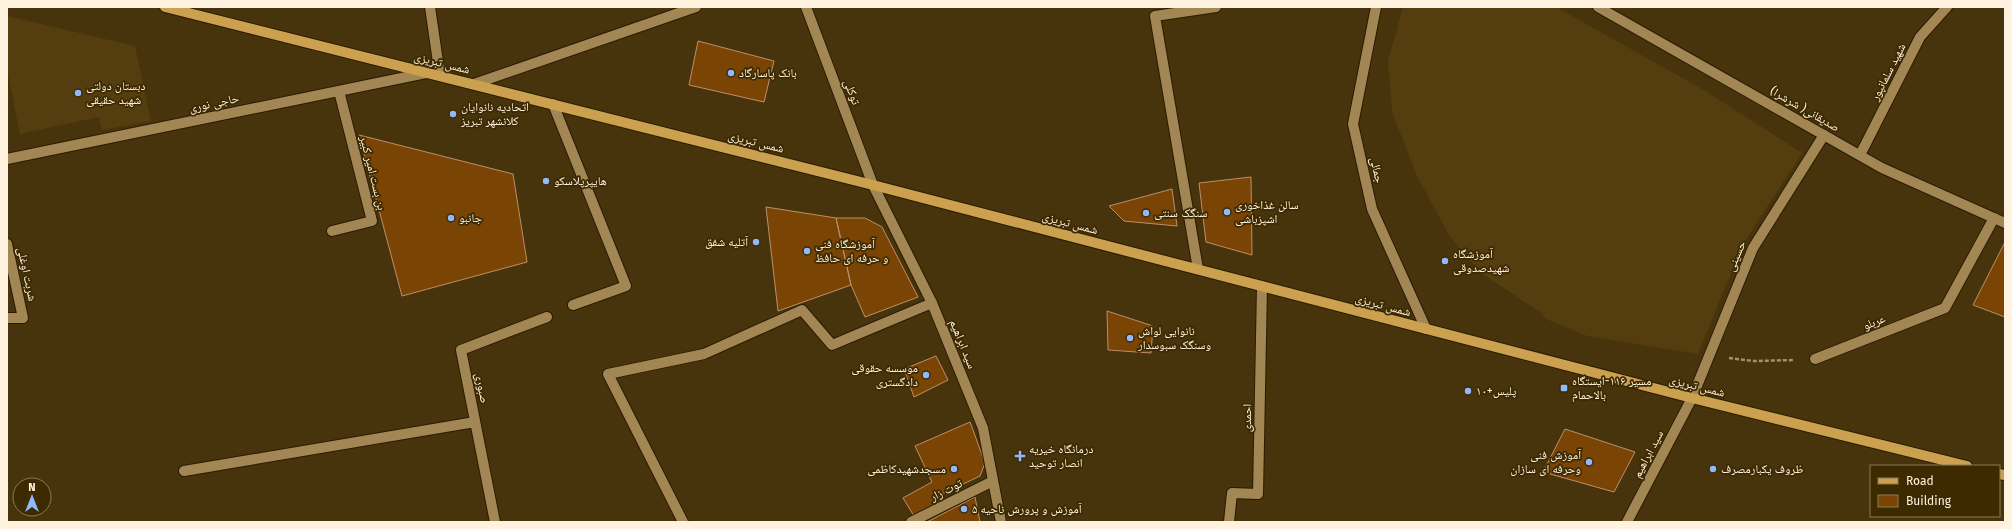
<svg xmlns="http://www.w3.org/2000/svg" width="2012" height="529" font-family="'Fira Sans','Noto Naskh Arabic',sans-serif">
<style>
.built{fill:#543d0e}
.building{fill:#7a4404;stroke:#bd8f69}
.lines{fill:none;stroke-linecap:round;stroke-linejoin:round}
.lane-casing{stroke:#2a1c02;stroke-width:12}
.street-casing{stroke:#2a1c02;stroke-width:12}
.secondary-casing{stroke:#2a1c02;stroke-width:12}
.primary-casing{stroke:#2a1c02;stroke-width:12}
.path{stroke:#a19173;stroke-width:2.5;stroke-dasharray:4 2;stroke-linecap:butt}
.lane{stroke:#a28653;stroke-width:10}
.street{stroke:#a28653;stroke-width:10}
.secondary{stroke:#a28653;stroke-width:10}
.primary{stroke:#cba04e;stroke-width:10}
.poi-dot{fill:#91b8fd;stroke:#3d2a01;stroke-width:1.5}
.labels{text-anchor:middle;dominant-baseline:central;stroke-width:3.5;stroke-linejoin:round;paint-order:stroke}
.street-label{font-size:12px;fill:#fff2de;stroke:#3d2a01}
.poi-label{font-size:12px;fill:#fff2de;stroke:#3d2a01;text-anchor:start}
</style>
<rect width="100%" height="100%" fill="#47340c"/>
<path class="built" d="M1403,7H1556L1704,90L1802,153L1743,244L1698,354L1587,336L1546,319L1541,313L1481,273L1450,237L1417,176L1392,112L1388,61Z
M7,16L135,46L151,121L102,130L99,117L20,134L7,69Z"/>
<path class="building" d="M698,41L774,61L764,102L689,85Z
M359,135L513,174L527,262L402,296Z
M1251,177L1252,255L1206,242L1199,183Z
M1172,189L1177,226L1124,221L1109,206Z
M766,207L836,218L851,285L778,311Z
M836,218H865L882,227L918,297L865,317L851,285Z
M2005,242V317L1973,305Z
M1107,311L1153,326L1151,353L1108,350Z
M936,356L948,380L914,397L904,369Z
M970,422L985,463L980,476L940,495L943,502L914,516L903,498L932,482L915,446Z
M1565,429L1635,452L1614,492L1543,472Z
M975,497L980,522H927Z"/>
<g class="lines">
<defs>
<path id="lane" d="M430,7L440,76
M474,84L696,7
M553,104L626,286L573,305
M7,159L426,73
M332,231L372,221L339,91
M1198,269L1155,16L1216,7
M184,471L475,422
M495,522L461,350L547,317
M683,522L608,374L704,354L802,310L832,345L932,303"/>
<path id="street" d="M806,7L873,185L932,303L983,428L1001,522
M1376,7L1353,124L1372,209L1426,329
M1860,155L1920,37L1947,7
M7,244L23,318H7
M1815,359L1945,308L1994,218
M911,522L993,481
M1229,522L1232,493L1258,494L1262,286
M1627,522L1692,398L1753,248L1824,135"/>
<path id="secondary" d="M1598,7L1882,168L2005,223"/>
<path id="primary" d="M165,7L873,185L1692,398L1967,466
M1999,474L2005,475"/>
</defs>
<use href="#lane" class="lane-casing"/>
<use href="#street" class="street-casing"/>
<use href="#secondary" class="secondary-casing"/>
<use href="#primary" class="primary-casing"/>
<path class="path" d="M1729,358L1754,361L1794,360"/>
<use href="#lane" class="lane"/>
<use href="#street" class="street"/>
<use href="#secondary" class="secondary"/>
<use href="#primary" class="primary"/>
</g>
<g class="poi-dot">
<circle cx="731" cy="73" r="4"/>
<circle cx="78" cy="93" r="4"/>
<circle cx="453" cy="114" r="4"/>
<circle cx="546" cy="181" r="4"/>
<circle cx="1227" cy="212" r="4"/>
<circle cx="1146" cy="213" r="4"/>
<circle cx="451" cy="218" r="4"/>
<circle cx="756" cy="242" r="4"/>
<circle cx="807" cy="251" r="4"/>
<circle cx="1445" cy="261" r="4"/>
<circle cx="1130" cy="338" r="4"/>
<circle cx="926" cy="375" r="4"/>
<rect x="1560" y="384" width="8" height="8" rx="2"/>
<circle cx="1468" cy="391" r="4"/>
<path d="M1018 450h4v4h4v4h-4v4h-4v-4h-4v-4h4z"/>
<circle cx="1589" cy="462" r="4"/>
<circle cx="954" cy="469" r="4"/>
<circle cx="1713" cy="469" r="4"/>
<circle cx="964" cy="509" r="4"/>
</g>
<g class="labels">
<g class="street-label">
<text transform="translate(442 63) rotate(14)">شمس تبریزی</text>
<text transform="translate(1888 72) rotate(-63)">شهید سلمانپور</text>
<text transform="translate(852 92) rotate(69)">توکلی</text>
<text transform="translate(214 103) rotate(-12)">حاجی نوری</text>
<text transform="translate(1805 109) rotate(30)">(شرشرا )صدیقانی</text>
<text transform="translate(756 142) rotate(14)">شمس تبریزی</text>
<text transform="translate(1377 170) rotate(77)">جمالی</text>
<text transform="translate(373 173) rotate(76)">بن بست امیر کبیر</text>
<text transform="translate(1070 223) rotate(15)">شمس تبریزی</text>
<text transform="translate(1736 256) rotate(-67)">حسینی</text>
<text transform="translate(27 274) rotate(78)">شربت اوغلی</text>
<text transform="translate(1383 305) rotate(15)">شمس تبریزی</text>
<text transform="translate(1874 322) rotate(-22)">عربلو</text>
<text transform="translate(963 344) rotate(68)">سید ابراهیم</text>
<text transform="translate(1697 386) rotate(14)">شمس تبریزی</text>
<text transform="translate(482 388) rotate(79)">صبوری</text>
<text transform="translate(1247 418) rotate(-89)">احمدی</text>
<text transform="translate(1648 454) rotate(-62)">سید ابراهیم</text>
<text transform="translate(946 490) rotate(-27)">توت زار</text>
</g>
<g class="poi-label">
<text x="739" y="73">بانک پاسارگاد</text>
<text x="86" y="86">دبستان دولتی<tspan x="86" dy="14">شهید حقیقی</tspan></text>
<text x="461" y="107">اتحادیه نانوایان<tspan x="461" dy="14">کلانشهر تبریز</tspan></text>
<text x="554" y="181">هایپرپلاسکو</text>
<text x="1235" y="205">سالن غذاخوری<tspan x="1235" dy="14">اشپزباشی</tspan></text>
<text x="1154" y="213">سنگک سنتی</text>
<text x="459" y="218">جانبو</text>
<text x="748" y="242" text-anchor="end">آتلیه شفق</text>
<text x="815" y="244">آموزشگاه فنی<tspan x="815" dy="14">و حرفه ای حافظ</tspan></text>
<text x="1453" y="254">آموزشگاه<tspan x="1453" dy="14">شهیدصدوقی</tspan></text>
<text x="1138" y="331">نانوایی لواش<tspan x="1138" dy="14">وسنگک سبوسدار</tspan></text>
<text x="918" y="368" text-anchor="end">موسسه حقوقی<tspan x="918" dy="14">دادگستری</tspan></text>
<text x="1572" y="381">مسیر ۱۱۶-ایستگاه<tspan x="1572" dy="14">بالاحمام</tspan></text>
<text x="1476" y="391">پلیس+۱۰</text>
<text x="1029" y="449">درمانگاه خیریه<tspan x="1029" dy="14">انصار توحید</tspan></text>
<text x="1581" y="455" text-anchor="end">آموزش فنی<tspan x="1581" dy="14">وحرفه ای سازان</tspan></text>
<text x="946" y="469" text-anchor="end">مسجدشهیدکاظمی</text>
<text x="1721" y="469">ظروف یکبارمصرف</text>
<text x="972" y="509">آموزش و پرورش ناحیه ۵</text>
</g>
</g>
<rect width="2012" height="529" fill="none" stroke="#fff2de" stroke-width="16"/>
<rect x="1870" y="465" width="130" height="52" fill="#3d2a01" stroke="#8b7a59"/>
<rect x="1878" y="478" width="20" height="6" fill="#cba04e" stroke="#8b7a59"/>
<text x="1906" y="485" font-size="12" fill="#fff2de">Road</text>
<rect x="1878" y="495" width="20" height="12" fill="#7a4404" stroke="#8b7a59"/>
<text x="1906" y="505" font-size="12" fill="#fff2de">Building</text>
<g transform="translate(32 497)"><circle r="19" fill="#3d2a01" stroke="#8b7a59"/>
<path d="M0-3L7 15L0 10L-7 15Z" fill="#91b8fd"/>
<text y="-6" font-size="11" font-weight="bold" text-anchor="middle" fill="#fff2de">N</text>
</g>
</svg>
